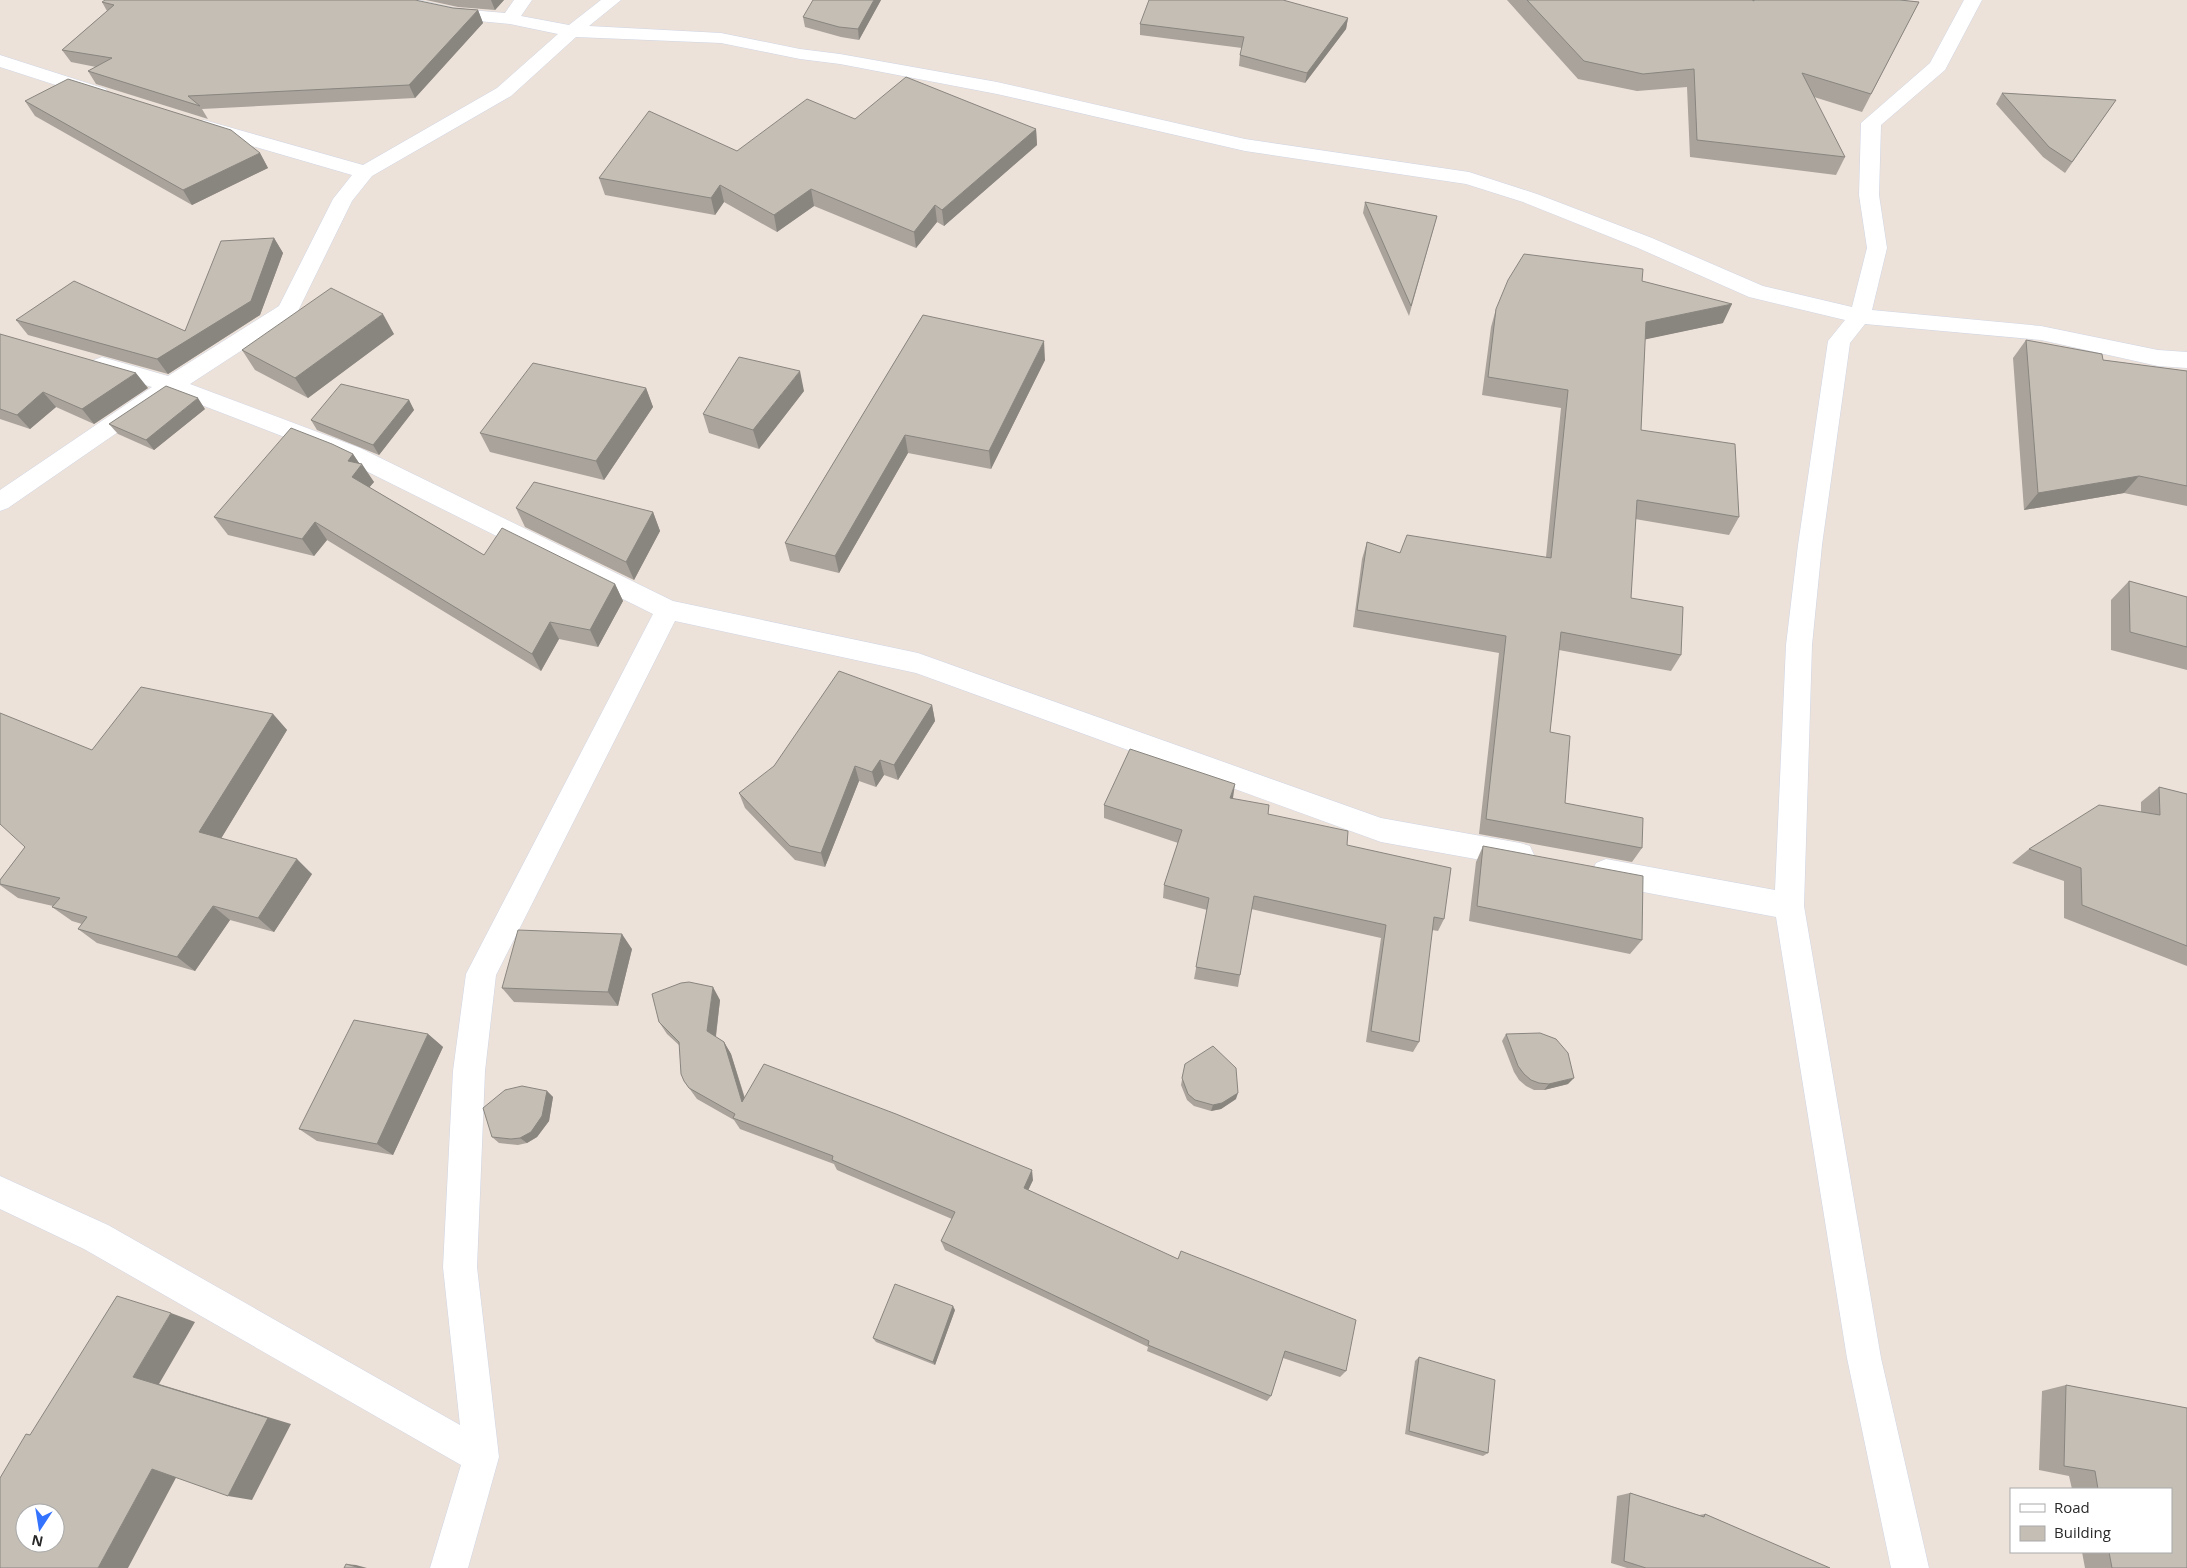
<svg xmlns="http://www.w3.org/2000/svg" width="2187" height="1568" font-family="'Open Sans',sans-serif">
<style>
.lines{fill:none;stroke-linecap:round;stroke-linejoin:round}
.minor-casing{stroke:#cfd5e4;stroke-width:1}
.minor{fill:#fff;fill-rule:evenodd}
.wall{fill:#a9a39c}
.shaded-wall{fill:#89857f}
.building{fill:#c4beb5;stroke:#89857f;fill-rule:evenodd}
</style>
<rect width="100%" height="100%" fill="#ede2da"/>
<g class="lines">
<defs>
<path id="minor" d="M384,0H418L458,9L505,13L514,0H532L521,16L569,25L601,0H621L589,26L721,33L800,49L840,54L997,82L1245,139L1469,172L1537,194L1652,238L1763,286L1852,307L1867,248L1859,195L1861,123L1930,63L1964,0H1982L1945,70L1881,125L1879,195L1887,248L1872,310L2041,326L2158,350L2187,352V368L2158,366L2041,340L1865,324L1850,343L1822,545L1812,645L1804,906L1881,1358L1929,1568H1891L1847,1358L1776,917L1606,885L1596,881L1592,872L1596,863L1606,859L1775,890L1786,645L1798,545L1828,341L1845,320L1749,297L1638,248L1523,202L1466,184L1245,151L997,94L840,64L800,59L721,43L576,37L511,96L372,176L352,201L296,315L190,384L360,448L673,601L918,653L1381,818L1520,843L1530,846L1534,855L1530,864L1520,867L1381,842L916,673L675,621L496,975L485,1071L477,1267L499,1457L468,1568H430L461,1465L84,1249L0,1209V1176L108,1225L460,1425L443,1267L453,1071L466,974L653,614L344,460L173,394L8,508L0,511V490L152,387L94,370L91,365L94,360L102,357L168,376L279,306L333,199L352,175L197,130L194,126L197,122L204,120L211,122L363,165L497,88L558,34L510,24L458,19L387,4Z
M0,55L106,89L108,93L106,97L99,99L0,67Z"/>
</defs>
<use href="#minor" class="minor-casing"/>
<use href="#minor" class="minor"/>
</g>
<path class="wall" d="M426,0H504L495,10L458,7Z
M881,0L859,40L841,37L805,27L803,17Z
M1507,0H1900L1919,2L1862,112L1814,97L1845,157L1836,175L1690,157L1687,87L1637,91L1578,79Z
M102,2L453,8L478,10L483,23L415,98L202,109L208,119L96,84L88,71L96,67L71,62L62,50L107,11Z
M1348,18L1346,29L1305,83L1239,66L1240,55L1242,48L1140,35V24Z
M2002,93L2116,100L2065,173L2043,157L1996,104Z
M25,101L260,153L268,168L192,205L35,116Z
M855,119L1036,129L1037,145L944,226L937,222L916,248L814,206L777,232L724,202L715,215L605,195L599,178L737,151Z
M1365,202L1437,216L1409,316L1363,213Z
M274,238L283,253L260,315L168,374L28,335L16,320L185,331Z
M1642,281L1723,323L1645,339L1641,430L1739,517L1729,535L1635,519L1631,598L1681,655L1671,671L1559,650L1550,732L1565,803L1642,848L1632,862L1479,834L1499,653L1353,627L1362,559L1367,542L1400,553L1546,557L1561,408L1482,395L1491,327L1496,309Z
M923,315L1045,360L991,469L908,453L839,573L790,561L785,543Z
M0,334L148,388L94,424L56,407L30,429L0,419Z
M394,334L308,398L255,370L242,350Z
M2026,340L2103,360L2187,371V506L2124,493L2024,510L2013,358Z
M646,388L653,407L604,480L490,452L480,433Z
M804,391L759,449L709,433L703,414Z
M409,400L414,410L379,455L317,430L311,420Z
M205,409L154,450L118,434L109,424Z
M353,454L359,463L374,482L369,487L484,555L615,584L623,601L598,647L559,639L541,671L327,540L314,556L228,535L214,517Z
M516,508L653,512L660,531L634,580L525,527Z
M2129,581L2187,597V670L2111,650V600Z
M932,705L935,721L898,780L884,775L876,787L859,781L825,867L795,860L745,808L739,793Z
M273,714L287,730L221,838L312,874L274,932L230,920L195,971L97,943L78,929L82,924L72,921L52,907L53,906L18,898L0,885V880L25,847L92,750Z
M2159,787L2187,794V966L2064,918V881L2012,863L2029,849L2141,812V802Z
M1233,799L1268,814L1347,845L1444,919L1438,931L1432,930L1419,1042L1413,1052L1366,1042L1381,938L1251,909L1238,987L1194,979L1207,910L1163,898L1164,885L1178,843L1104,818V805Z
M1483,846L1642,940L1630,954L1469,921L1476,862Z
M632,949L618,1006L514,1002L502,988Z
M720,1000L716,1037L724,1042L731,1054L745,1098L1033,1180L1028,1190L1346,1371L1340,1377L1283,1358L1271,1396L1267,1401L1147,1351L1148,1347L945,1250L941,1241L952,1219L837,1170L834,1164L740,1129L734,1120L697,1099L684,1081L680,1046L667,1034L659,1022Z
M428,1034L443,1047L393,1155L317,1141L299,1129Z
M1506,1034L1568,1084L1544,1090H1534L1526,1086L1519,1080L1514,1072L1502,1041Z
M1185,1064L1236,1099L1221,1109L1211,1111L1194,1106L1187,1100L1181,1085Z
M547,1091L553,1097L549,1121L537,1137L527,1143L518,1145L499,1143L492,1137Z
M955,1310L935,1365L876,1342L873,1338Z
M1419,1357L1488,1453L1483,1456L1405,1434L1415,1361Z
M2066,1385L2187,1408V1568H2085L2082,1552H2171V1489H2072L2069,1476L2039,1470L2042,1391Z
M1630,1493L1699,1515L1705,1514L1830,1568H1627L1611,1563L1617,1496Z"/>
<path class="shaded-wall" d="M491,0H504L495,10Z
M874,0H881L859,40L858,29Z
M478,10L483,23L415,98L409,85Z
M1348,18L1346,29L1305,83L1307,73Z
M1036,129L1037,145L944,226L942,210Z
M260,153L268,168L192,205L183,190Z
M720,185L724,202L715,215L711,198Z
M811,189L814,206L777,232L774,215Z
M935,205L937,222L916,248L914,232Z
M274,238L283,253L260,315L168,374L157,359Z
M1732,304L1723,323L1638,341L1646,322Z
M383,314L394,334L308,398L295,378Z
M1044,341L1045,360L991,469L989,451Z
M800,371L804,391L759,449L753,430Z
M136,373L148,388L94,424L82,409Z
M646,388L653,407L604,480L596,461Z
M43,392L56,407L30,429L17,415Z
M198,398L205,409L154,450L146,440Z
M409,400L414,410L379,455L373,445Z
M905,435L908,453L839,573L835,556Z
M353,454L361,466L362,464L374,482L363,495L352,477L348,461Z
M2139,476L2124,493L2024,510L2038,493Z
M653,512L660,531L634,580L626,562Z
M315,522L327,540L314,556L302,539Z
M615,584L623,601L598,647L590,630Z
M550,622L559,639L541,671L532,654Z
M932,705L935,721L898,780L894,765Z
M273,714L287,730L216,847L199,832Z
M880,760L884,775L876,787L872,772Z
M855,766L859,781L825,867L821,853Z
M1235,784L1233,798L1228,812L1230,798Z
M297,859L312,874L274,932L258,918Z
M213,906L230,920L195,971L177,957Z
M622,934L632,949L618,1006L608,992Z
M713,987L720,1000L715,1042L707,1031Z
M428,1034L443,1047L393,1155L377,1144Z
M724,1042L731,1054L749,1113L742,1102Z
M1574,1078L1568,1084L1544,1090L1549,1084Z
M547,1091L553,1097L549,1121L537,1137L527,1143L520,1138Z
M1238,1093L1236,1099L1221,1109L1211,1111L1213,1105Z
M1032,1170L1033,1180L1025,1197L1024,1188Z
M953,1306L955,1310L935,1365L933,1362Z
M171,1313L195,1322L159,1384L291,1424L252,1500L228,1496L133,1377Z
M152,1469L178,1474L128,1568H98Z
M346,1564L356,1565L367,1568H360Z"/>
<path class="building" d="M105,0H415L453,8L478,10L409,85L188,96L200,106L88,71L112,58L62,50L114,5L102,2Z
M813,0H874L858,29L839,27L803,17Z
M1149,0H1283L1348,18L1307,73L1240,55L1244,37L1140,24Z
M1527,0H1752L1754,1V0H1900L1919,2L1871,94L1802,73L1845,157L1697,140L1694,69L1643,74L1584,61Z
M906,77L1036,129L942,210L935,205L914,232L811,189L774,215L720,185L711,198L599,178L649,111L737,151L807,99L855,119Z
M68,79L231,130L260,153L183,190L25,101Z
M2002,93L2116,100L2072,162L2049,147Z
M1365,202L1437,216L1411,306Z
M274,238L251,301L157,359L16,320L74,281L185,331L221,241Z
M1524,254L1643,269L1642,281L1732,304L1646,322L1641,430L1735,444L1739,517L1637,500L1631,598L1683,607L1681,655L1561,632L1550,732L1570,736L1565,803L1643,818L1642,848L1486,819L1506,636L1357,610L1367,542L1400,553L1407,535L1551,558L1568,390L1488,377L1496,309L1508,280Z
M331,288L383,314L295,378L242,350Z
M923,315L1044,341L989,451L905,435L835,556L785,543Z
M0,334L136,373L82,409L43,392L17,415L0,409Z
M2026,340L2102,354L2103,360L2187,371V486L2139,476L2038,493Z
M739,357L800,371L753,430L703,414Z
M533,363L646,388L596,461L480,433Z
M341,384L409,400L373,445L311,420Z
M166,386L198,398L146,440L109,424Z
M291,428L332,444L353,454L348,461L362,464L352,477L484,555L502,528L615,584L590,630L550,622L532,654L315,522L302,539L214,517Z
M534,482L653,512L626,562L516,508Z
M2129,581L2187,597V647L2130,632Z
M839,671L932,705L894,765L880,760L872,772L855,766L821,853L790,846L739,793L774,766Z
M141,687L273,714L199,832L297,859L258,918L213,906L177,957L78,929L87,917L52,907L60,898L0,884V880L25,847L0,824V713L92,750Z
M1130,749L1235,784L1230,798L1269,805L1268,814L1348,831L1347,845L1451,868L1444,919L1434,917L1419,1042L1371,1031L1386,925L1254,896L1240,975L1196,967L1209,898L1164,885L1182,830L1104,805Z
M2159,787L2187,794V946L2082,905L2081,868L2029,849L2099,805L2160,815Z
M1483,846L1643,876L1642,940L1477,906Z
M518,930L622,934L608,992L502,988Z
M689,982L713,987L707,1031L724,1042L742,1102L764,1064L896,1114L1032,1170L1024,1188L1178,1259L1181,1251L1356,1320L1346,1371L1285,1351L1271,1396L1148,1345L1149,1341L941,1241L955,1212L832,1160L833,1156L733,1118L735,1114L689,1088L684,1081L681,1074L679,1042L659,1022L652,994L681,983Z
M354,1020L428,1034L377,1144L299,1129Z
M1540,1033L1556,1039L1568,1053L1574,1078L1549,1084L1539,1083L1531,1080L1524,1074L1518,1066L1506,1034Z
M1213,1046L1236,1068L1238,1093L1222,1103L1213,1105L1195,1100L1188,1094L1182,1078L1185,1064Z
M522,1086L547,1091L542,1116L531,1132L520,1138L511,1139L492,1137L483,1108L505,1090Z
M895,1284L953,1306L933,1362L873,1338Z
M117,1296L171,1313L133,1377L268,1418L228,1496L152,1469L98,1568H0V1478L26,1434L30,1435ZM25,1513H55V1543H25Z
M1419,1357L1495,1380L1488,1453L1409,1431Z
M2066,1385L2187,1408V1568H2112L2109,1552H2171V1489H2098L2095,1471L2064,1466Z
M1630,1493L1704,1517L1705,1514L1830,1568H1646L1624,1561Z
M346,1564L360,1568H344Z"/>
<rect x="2010" y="1488" width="162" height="65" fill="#ffffff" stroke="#a9a9a9"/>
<rect x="2020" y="1504" width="25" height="8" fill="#ffffff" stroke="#a9a9a9"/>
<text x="2054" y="1513" font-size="15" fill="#292929">Road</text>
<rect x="2020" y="1526" width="25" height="15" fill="#c4beb5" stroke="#a9a9a9"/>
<text x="2054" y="1538" font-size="15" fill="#292929">Building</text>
<g transform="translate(40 1528) rotate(192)"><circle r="24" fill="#ffffff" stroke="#a9a9a9"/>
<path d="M0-4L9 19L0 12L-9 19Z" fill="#3473ff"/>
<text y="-8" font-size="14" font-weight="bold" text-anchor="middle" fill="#292929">N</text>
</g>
</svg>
